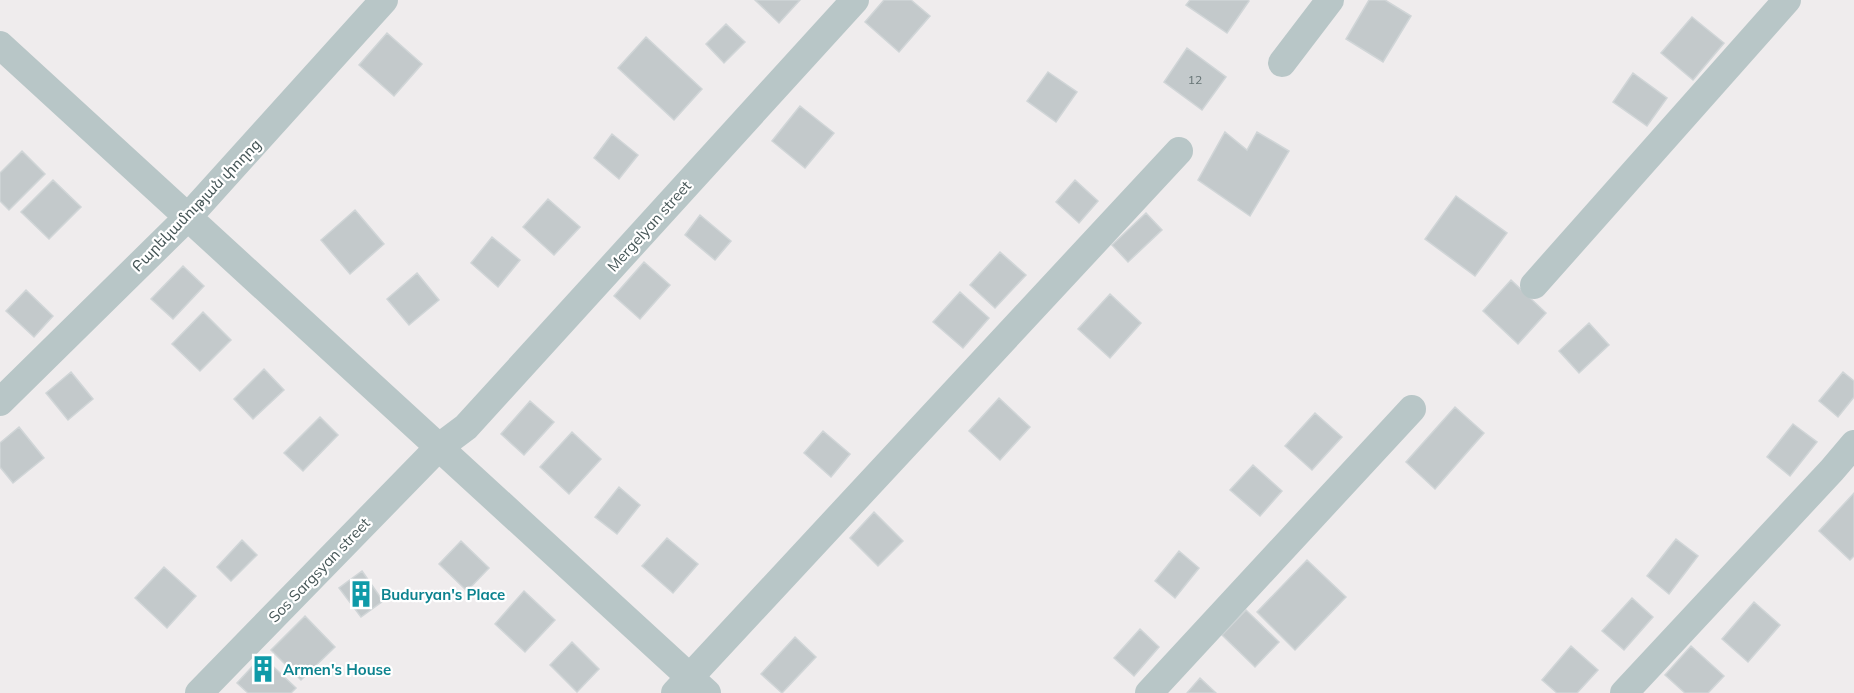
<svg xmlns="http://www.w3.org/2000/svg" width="1854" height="693" font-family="Mulish,'Noto Sans Armenian',sans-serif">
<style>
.building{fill:#c3c9cb;stroke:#d0d5d7;stroke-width:1.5}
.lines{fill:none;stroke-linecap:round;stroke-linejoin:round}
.minor{stroke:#b8c6c7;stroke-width:28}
.labels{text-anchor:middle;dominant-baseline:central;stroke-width:4.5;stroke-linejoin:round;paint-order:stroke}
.number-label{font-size:12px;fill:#657374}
.street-label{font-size:15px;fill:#465657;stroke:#fff}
.culture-label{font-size:15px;font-weight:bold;fill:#0d838f;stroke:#fff;text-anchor:start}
</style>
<rect width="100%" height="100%" fill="#efeced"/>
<path class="building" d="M755,0H800L779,23Z
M884,0H911L930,16L899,52L865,22Z
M1190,0H1248L1249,1L1227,33L1186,5Z
M1369,0H1385L1411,16L1383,62L1346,39Z
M1692,17L1724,43L1693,80L1661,53Z
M726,24L745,42L724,63L706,44Z
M387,33L422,64L394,96L359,65Z
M646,37L702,89L674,120L618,68Z
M1187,48L1226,77L1202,110L1164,82Z
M1048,72L1077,92L1056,122L1027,101Z
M1633,73L1667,98L1647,126L1613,102Z
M800,106L834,133L805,168L772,141Z
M1225,132L1247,150L1257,132L1289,151L1250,216L1198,180Z
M612,134L638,155L619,179L594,158Z
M22,151L45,174L9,210L0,201V173Z
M53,180L81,207L49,239L21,212Z
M1075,180L1098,201L1079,223L1056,202Z
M1456,196L1507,233L1475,276L1425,239Z
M548,199L580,227L554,255L523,227Z
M355,210L384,244L350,274L321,240Z
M1146,213L1162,230L1128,262L1112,245Z
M700,215L731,241L715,260L685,235Z
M492,237L520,260L498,287L471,263Z
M1000,252L1026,275L995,308L970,285Z
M644,262L670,285L640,319L614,296Z
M183,266L204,286L173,319L151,299Z
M417,273L439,300L409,325L387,299Z
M1511,280L1546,313L1518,344L1483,311Z
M26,290L53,316L34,337L6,311Z
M960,292L989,318L963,348L933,322Z
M1110,294L1141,323L1110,358L1078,329Z
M203,312L231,340L200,371L172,344Z
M1589,323L1609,345L1579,373L1559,351Z
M264,369L284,390L253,419L234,399Z
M71,372L93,399L68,420L46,393Z
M1843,372L1854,381V397L1838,417L1819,401Z
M999,398L1030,427L1000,460L969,431Z
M530,401L554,422L524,455L501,434Z
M1455,407L1484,433L1435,489L1406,462Z
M1315,413L1342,437L1312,470L1285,446Z
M320,417L338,435L303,471L284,453Z
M1793,424L1817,442L1790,476L1767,457Z
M19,427L44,458L13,483L0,467V443Z
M823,431L850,454L831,477L804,453Z
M572,432L601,459L569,494L540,467Z
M1253,465L1282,491L1260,516L1230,490Z
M619,487L640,505L617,534L595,517Z
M1854,493V556L1850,560L1819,531Z
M874,512L903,541L878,566L850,538Z
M667,538L698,564L673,593L642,566Z
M1676,539L1698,556L1669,594L1647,576Z
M242,540L257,555L231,581L217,567Z
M461,541L489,568L467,591L439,564Z
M1179,551L1199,568L1175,598L1155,581Z
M1307,560L1346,597L1295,650L1257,612Z
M164,567L196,596L167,628L135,598Z
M362,571L383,601L361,617L339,588Z
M524,591L555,620L525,652L495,624Z
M1632,598L1653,617L1624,650L1602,631Z
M1754,602L1780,625L1748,662L1722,639Z
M1246,610L1279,642L1255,667L1222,635Z
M305,616L335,647L301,680L271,650Z
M1140,629L1159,647L1134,676L1114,658Z
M795,637L816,657L782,693L761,674Z
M572,642L599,669L577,692L550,665Z
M1571,646L1598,670L1577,693H1557L1542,680Z
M1691,646L1724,676L1708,693H1685L1665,675Z
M262,656L296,688L291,693H248L237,683Z
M1200,678L1216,693H1187Z"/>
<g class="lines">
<path class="minor" d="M0,45L707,693
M1282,63L1330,0
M1534,285L1787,0
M0,402L188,217L384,0
M199,693L438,448L466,427L855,0
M675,693L1179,151
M1149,693L1412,409
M1624,693L1832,470L1854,444"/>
</g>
<defs>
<symbol id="building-bare" viewBox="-9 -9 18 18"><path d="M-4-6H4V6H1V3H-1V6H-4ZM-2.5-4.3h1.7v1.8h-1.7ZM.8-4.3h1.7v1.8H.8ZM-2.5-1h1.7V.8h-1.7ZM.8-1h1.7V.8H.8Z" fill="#0f9aa8" stroke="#fff" stroke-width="2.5" paint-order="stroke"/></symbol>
</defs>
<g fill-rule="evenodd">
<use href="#building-bare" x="342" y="575" width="38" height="38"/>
<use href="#building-bare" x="244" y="650" width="38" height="38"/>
</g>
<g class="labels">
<g class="number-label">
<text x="1195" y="79">12</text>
</g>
<g class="street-label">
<text transform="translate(196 205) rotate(-46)">Բարեկամության փողոց</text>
<text transform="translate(649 226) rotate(-48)">Mergelyan street</text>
<text transform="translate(319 570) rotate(-46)">Sos Sargsyan street</text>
</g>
<g class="culture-label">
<text x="381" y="594">Buduryan's Place</text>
<text x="283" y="669">Armen's House</text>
</g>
</g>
</svg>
